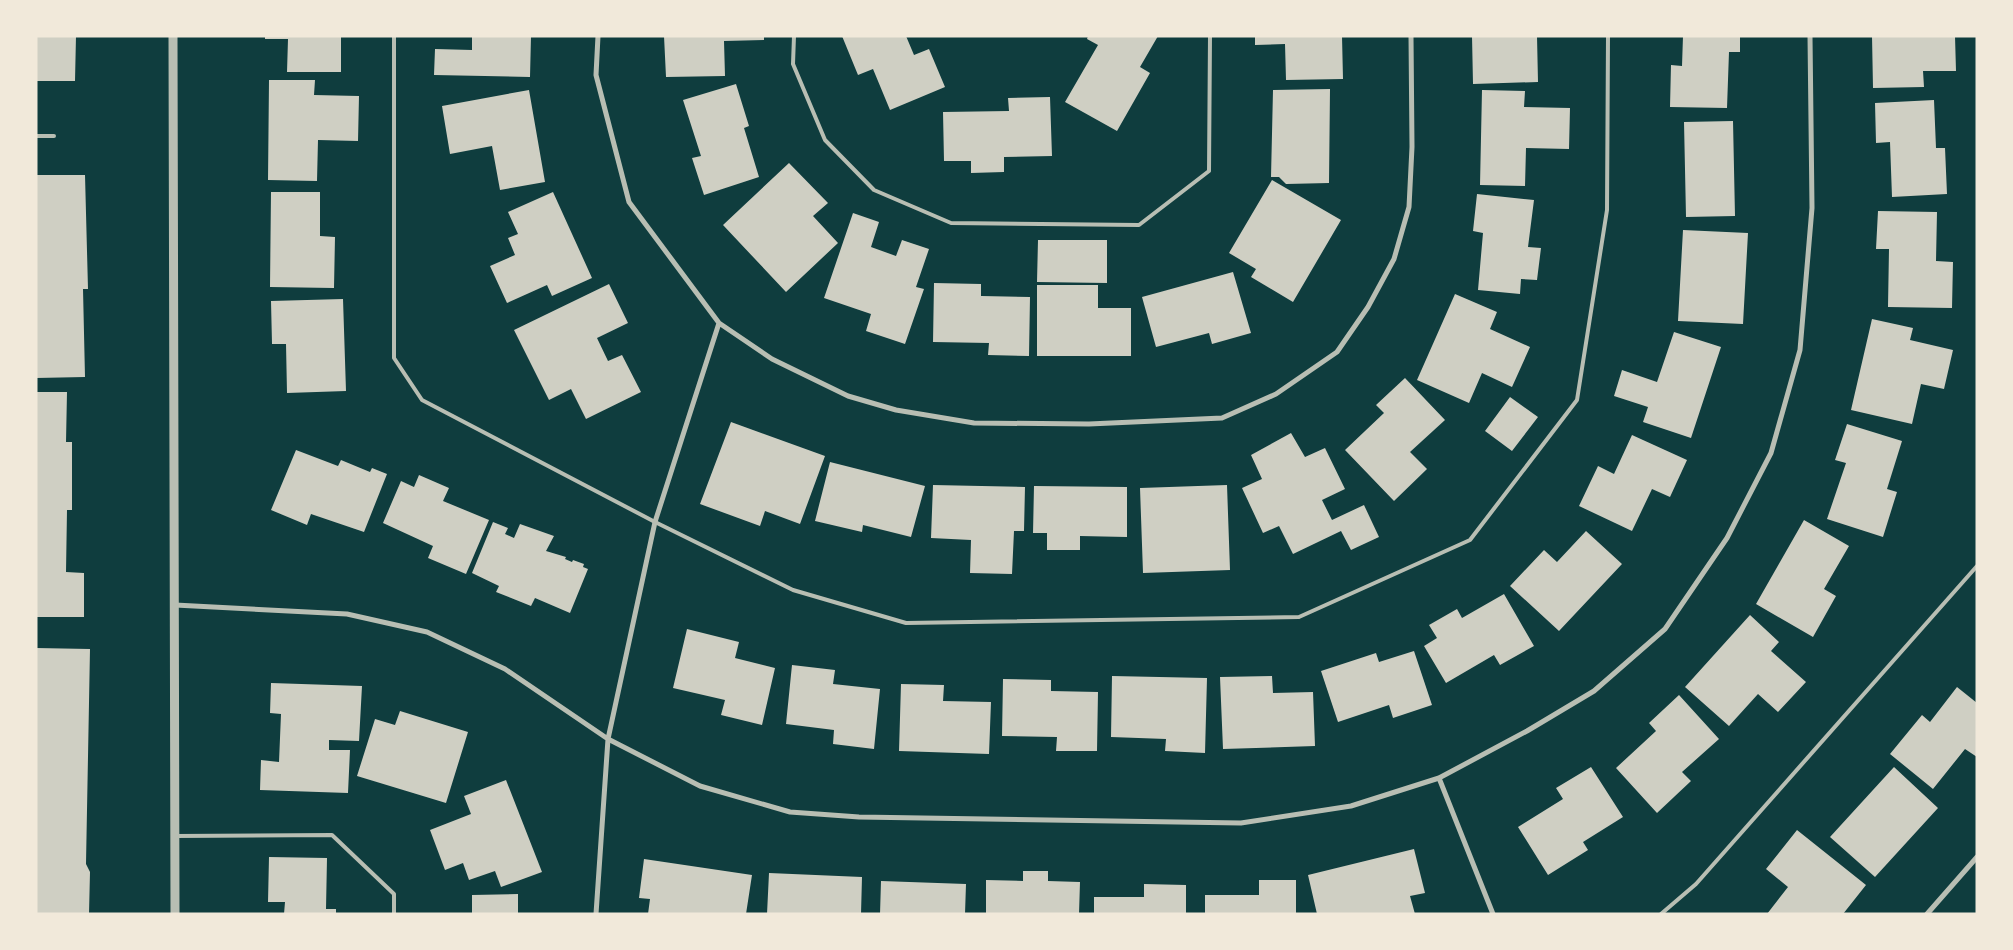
<svg xmlns="http://www.w3.org/2000/svg" width="2013" height="950" font-family="'Archivo Narrow',sans-serif">
<style>
.building{fill:#cfcfc3}
.lines{fill:none;stroke-linecap:round;stroke-linejoin:round}
.service{stroke:#b8beb3;stroke-width:4}
.minor{stroke:#b8beb3;stroke-width:5}
.tertiary{stroke:#b8beb3;stroke-width:9}
</style>
<rect width="100%" height="100%" fill="#0f3d3e"/>
<path class="building" d="M36,36H76L75,81H36Z
M265,36H341V72H287L288,39H265Z
M472,36H531L530,77L434,75L435,49L472,50Z
M664,36H764V40L724,41L725,76L666,77Z
M842,36H906L914,55L929,49L945,87L890,110L873,69L858,75Z
M1088,36H1158L1140,67L1150,73L1117,131L1065,102L1098,45L1087,39Z
M1255,36H1342L1343,79L1286,80L1285,44L1255,45Z
M1472,36H1537L1538,82L1473,84Z
M1683,36H1740V52H1729L1727,108L1670,107L1671,65L1682,66Z
M1872,36H1955L1956,71H1923L1924,87L1873,88Z
M269,80H315L314,95L359,96L358,141L318,140L317,181L268,180Z
M736,84L749,126L744,128L759,177L704,195L692,158L701,156L683,100Z
M1330,89L1329,183L1286,184L1279,177H1271L1273,90Z
M529,90L545,182L500,190L492,146L450,154L442,106Z
M1482,90L1525,91L1524,107L1570,108L1569,149L1526,148L1525,186L1480,185Z
M1050,97L1052,156L1004,157V172L971,173V161H944L943,112L1009,111L1008,98Z
M1934,100L1936,148H1945L1947,194L1892,197L1890,142L1876,143L1875,103Z
M1733,121L1735,216L1686,217L1684,122Z
M789,163L828,203L813,216L838,243L786,292L723,225Z
M36,175H85L88,289H83L85,377L36,378Z
M1272,180L1341,220L1293,302L1251,277L1256,269L1229,253Z
M271,192H320V236L335,237L334,288L270,287Z
M553,192L592,278L552,296L547,285L507,303L490,266L515,255L508,238L518,234L508,212Z
M1477,194L1534,200L1528,247L1541,248L1537,280L1521,279L1520,294L1478,290L1483,233L1473,231Z
M1878,211L1937,212L1936,261L1953,262L1952,308L1888,307L1889,249H1876Z
M853,213L879,222L871,247L896,256L902,240L929,249L916,287L924,289L905,344L866,331L871,314L824,298Z
M1683,230L1748,233L1743,324L1678,321Z
M1038,240H1107V283L1037,282Z
M1233,272L1251,333L1212,344L1209,333L1156,347L1142,297Z
M934,283L981,284V296L1030,297L1029,356L988,355L989,343L933,342Z
M609,284L628,323L597,338L608,361L622,355L641,392L586,419L571,389L549,400L514,330Z
M1037,285H1098V308H1131V356H1037Z
M1455,294L1497,312L1490,329L1530,347L1512,387L1482,373L1469,403L1417,380Z
M343,299L346,391L287,393L286,344H272L271,301Z
M1872,319L1913,328L1910,340L1953,350L1944,389L1921,384L1912,424L1851,410Z
M1674,332L1721,347L1691,438L1643,422L1648,407L1614,396L1622,370L1657,382Z
M1405,378L1445,420L1410,452L1427,469L1394,501L1345,450L1384,413L1376,405Z
M36,392H67L66,442H72V510H67L66,572L84,573V617H36Z
M1510,397L1538,417L1512,451L1485,431Z
M731,422L825,456L800,524L765,511L760,526L700,504Z
M1847,424L1902,441L1887,489L1897,492L1883,537L1827,519L1846,463L1835,460Z
M1291,433L1305,457L1325,448L1345,489L1322,500L1332,520L1364,505L1379,537L1351,550L1341,531L1293,554L1279,526L1263,533L1242,488L1262,479L1251,455Z
M1632,435L1687,460L1670,497L1652,489L1632,531L1579,506L1598,466L1614,474Z
M296,450L338,466L341,460L370,472L372,468L387,474L364,532L311,514L307,525L271,510Z
M830,462L925,486L911,537L863,525L862,532L815,521Z
M419,475L449,488L443,501L489,520L466,574L428,558L433,546L383,523L401,481L414,487Z
M933,485L1025,487L1024,531H1014L1012,574L970,573L971,540L931,538Z
M1227,485L1230,570L1143,573L1140,488Z
M1034,486L1127,487V537L1080,536V550H1047V533H1033Z
M1804,520L1849,546L1824,589L1836,596L1813,637L1756,604Z
M493,522L508,528L505,534L514,538L520,524L554,536L546,551L566,557L565,559L572,562L573,560L584,564L583,567L588,569L570,613L535,598L531,606L496,592L499,586L472,573Z
M1586,531L1622,564L1559,631L1510,586L1544,550L1557,562Z
M1504,594L1534,646L1500,665L1494,655L1446,683L1424,646L1437,638L1429,625L1457,609L1462,618Z
M1750,615L1779,642L1771,651L1806,682L1778,712L1758,694L1729,726L1685,687Z
M687,629L739,642L735,658L775,668L762,725L721,715L725,700L673,688Z
M36,648L90,649L86,864L90,872L89,914H36Z
M1414,651L1432,705L1393,718L1389,705L1338,722L1321,671L1376,653L1379,662Z
M792,665L835,670L833,684L880,689L874,749L833,744L834,730L786,724Z
M1112,676L1207,678L1205,753L1165,751L1166,739L1111,737Z
M1272,676L1273,693L1313,692L1315,746L1223,749L1220,677Z
M1003,679L1051,680V691L1098,692L1097,751H1056L1057,737L1002,736Z
M271,683L362,686L359,741L329,740V750H350L348,793L260,790L261,760L279,762L281,714L270,713Z
M901,684L944,685L943,701L991,702L989,754L899,751Z
M1957,687L1977,703V757L1965,749L1933,789L1890,754L1922,715L1930,722Z
M1679,695L1719,739L1682,772L1691,781L1657,813L1616,768L1656,731L1649,723Z
M400,711L468,732L446,803L357,776L375,719L395,725Z
M1591,767L1623,817L1583,842L1588,850L1548,875L1518,827L1563,799L1556,788Z
M1894,767L1938,808L1875,877L1830,837Z
M506,780L542,872L501,887L495,871L469,880L463,863L445,870L430,830L471,814L464,796Z
M1797,830L1866,885L1843,914H1767L1788,887L1766,869Z
M1414,849L1425,893L1410,896L1415,914H1317L1308,875Z
M269,857L327,858L326,909H336V914H284L285,902H268Z
M644,859L752,875L746,914H648L650,899L639,898Z
M1023,871H1048V881L1080,882L1079,914H986V880L1023,881Z
M769,873L862,877L861,914H767Z
M1259,880H1296V914H1205V895H1259Z
M881,881L966,884L965,914H880Z
M1144,884L1186,885V914H1094V897H1144Z
M518,894V914H472V895Z"/>
<g class="lines">
<path class="service" d="M394,36V358L422,400L655,522L793,590L906,623L1299,617L1470,540L1577,400L1607,210L1608,36
M794,36L793,64L825,140L874,190L951,223L1139,225L1209,171L1210,36
M36,136H54
M175,836L332,835L394,894V914
M1661,914L1696,884L1977,566"/>
<path class="minor" d="M719,323L772,359L848,396L896,410L974,423L1089,424L1222,418L1276,394L1337,352L1368,307L1394,259L1409,207L1412,147L1411,36
M175,605L347,614L427,632L505,669L608,739L700,786L790,812L859,817L1241,823L1351,806L1439,778L1527,731L1594,691L1665,629L1727,538L1771,453L1800,350L1812,208L1810,36
M1439,778L1493,914
M596,914L608,739L655,522L719,323L629,202L596,75L598,36
M1927,914L1977,857"/>
<path class="tertiary" d="M173,36L175,914"/>
</g>
<rect width="2013" height="950" fill="none" stroke="#f1e9da" stroke-width="75"/>
</svg>
